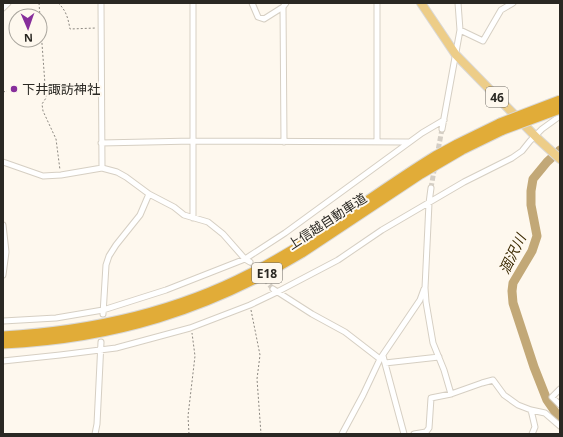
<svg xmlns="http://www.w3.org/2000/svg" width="563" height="437" font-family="'Noto Sans','Noto Sans JP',sans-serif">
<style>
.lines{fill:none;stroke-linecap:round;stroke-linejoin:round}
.river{stroke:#c2a877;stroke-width:9}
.minor-tunnel{stroke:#d4cec5;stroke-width:5;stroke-dasharray:5 2.5;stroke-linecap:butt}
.minor-casing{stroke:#d6cfc3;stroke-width:7}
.primary-casing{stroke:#d9d8d7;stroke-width:10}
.motorway-casing{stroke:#d9d8d7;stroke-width:11}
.path{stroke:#8c8881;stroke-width:1;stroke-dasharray:2 2;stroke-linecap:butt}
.minor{stroke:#fff;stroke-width:5}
.primary{stroke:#edcd88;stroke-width:8}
.motorway{stroke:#e1ac38;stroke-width:9}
.motorway-bridge-casing{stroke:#d9d8d7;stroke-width:11;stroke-linecap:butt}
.motorway-bridge{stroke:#e1ac38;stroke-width:9}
.poi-dot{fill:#872e9b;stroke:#fef8ee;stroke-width:1.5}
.labels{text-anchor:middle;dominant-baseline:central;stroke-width:4;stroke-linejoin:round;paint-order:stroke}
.shield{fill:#fef8ee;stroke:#6a6660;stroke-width:1}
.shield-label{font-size:12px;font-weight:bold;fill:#2a2823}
.poi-label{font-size:13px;fill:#2a2823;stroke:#fef8ee;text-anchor:start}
.street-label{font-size:13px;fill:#2a2823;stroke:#fef8ee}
.water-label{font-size:14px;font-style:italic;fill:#3b2900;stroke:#fef8ee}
</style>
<rect width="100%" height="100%" fill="#fef8ee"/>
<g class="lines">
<path class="river" d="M560,150L547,162L533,179L531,191V205L537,236L532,251L513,283L512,291L513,303L534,367L547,400L560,419"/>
<path class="minor-tunnel" d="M437,156L442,129
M431,188L435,165
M250,262L273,289"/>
<defs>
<path id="minor" d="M101,3L102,168
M193,3V218
M252,3L258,17L264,19L283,7L286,3
M283,7L284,142
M3,8L8,3
M460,30L483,41L501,10L513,3
M442,129L460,30L458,3
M377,142V3
M101,143L193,141L409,142
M3,162L43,176L61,175L102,168L117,172L126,177L149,194L174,207L184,215L208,222L223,234L245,259L250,262
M431,188L429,203L425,288L426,302L433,343L444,370L451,394L482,383L493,380L504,395L518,405L531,410L545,413L560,426
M3,225L6,252L3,275
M273,289L312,314L345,332L380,359
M103,314L106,265L109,256L116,245L140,215L149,194
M3,321L56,318L103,310L166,290L245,259L285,233L422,133L444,120
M383,356L404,434
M3,361L60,355L116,348L190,328L250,305L277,292L338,260L382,230L464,182L512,158L522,151L530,141L542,129L560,116
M385,363L439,357
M560,389L552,397L560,405
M531,410L535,427L532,434
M95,434L97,424L101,342
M342,434L363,395L380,359L420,300L424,289
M414,434L426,432L429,428L431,398L451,394"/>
<path id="primary" d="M421,3L456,55L538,139L560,159"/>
<path id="motorway" d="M3,336C89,331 174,313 251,273C316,240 373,194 435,156L457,144L500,123
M3,344C113,339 208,310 302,253L421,174L462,150L503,130"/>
</defs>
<use href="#minor" class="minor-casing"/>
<use href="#primary" class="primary-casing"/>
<use href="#motorway" class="motorway-casing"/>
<path class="path" d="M39,3L46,98L42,104L43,111L56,139L60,170
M58,3C66,10 68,18 70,29L96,28
M3,92L7,91
M251,310L260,355L257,379L261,434
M189,434L188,416L195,356L192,333"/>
<use href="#minor" class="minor"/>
<use href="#primary" class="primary"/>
<use href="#motorway" class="motorway"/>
<defs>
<path id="motorway-bridge" d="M500,123L560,100
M503,130L560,109"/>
</defs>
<use href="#motorway-bridge" class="motorway-bridge-casing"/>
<use href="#motorway-bridge" class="motorway-bridge"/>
</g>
<circle class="poi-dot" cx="14" cy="89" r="4"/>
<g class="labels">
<g class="shield">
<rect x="486" y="87" width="22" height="20" rx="3"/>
<rect x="252" y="263" width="30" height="20" rx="3"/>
</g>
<g class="shield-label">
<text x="497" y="97">46</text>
<text x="267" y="273">E18</text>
</g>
<g class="poi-label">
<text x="22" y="89">下井諏訪神社</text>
</g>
<g class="street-label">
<text transform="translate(327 221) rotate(-33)">上信越自動車道</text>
</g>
<g class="water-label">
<text transform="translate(512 254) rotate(-64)">涸沢川</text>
</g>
</g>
<rect width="563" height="437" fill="none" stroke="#2a2823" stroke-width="8"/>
<g transform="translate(28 28) rotate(178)"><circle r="19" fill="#fef8ee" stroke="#a9a59d"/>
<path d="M0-3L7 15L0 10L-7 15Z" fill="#872e9b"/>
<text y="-6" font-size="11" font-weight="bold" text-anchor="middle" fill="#2a2823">N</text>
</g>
</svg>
